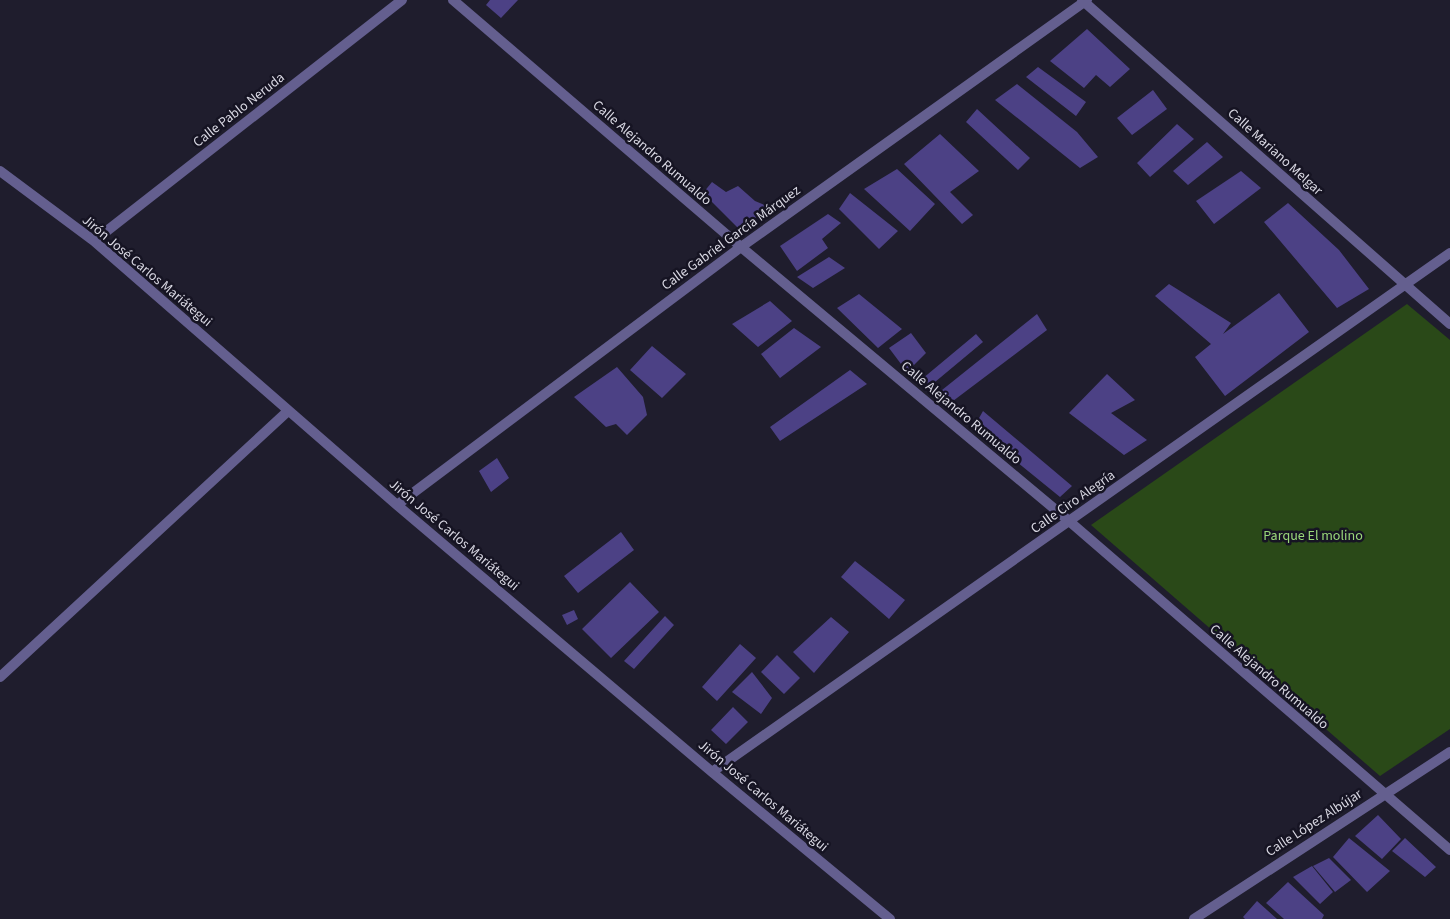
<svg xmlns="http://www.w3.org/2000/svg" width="1450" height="919" font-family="'Source Sans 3',sans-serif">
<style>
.green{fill:#2a4918}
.building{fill:#4c4185}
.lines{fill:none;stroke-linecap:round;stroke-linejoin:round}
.minor{stroke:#645f8f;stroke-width:10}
.labels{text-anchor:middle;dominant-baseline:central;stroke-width:5;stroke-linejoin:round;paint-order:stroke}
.street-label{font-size:14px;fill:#d9d8e3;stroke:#161423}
.park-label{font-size:14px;fill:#9ad87a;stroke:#161423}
</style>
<rect width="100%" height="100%" fill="#1f1d2d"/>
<path class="green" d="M1407,304L1450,340V729L1380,776L1091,525Z"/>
<path class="building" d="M490,0H518L501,18L486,5Z
M1087,29L1130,69L1110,87L1096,75L1084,88L1050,61Z
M1038,67L1086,102L1076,116L1026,77Z
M1017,84L1077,132L1098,157L1080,168L995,100Z
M1153,90L1167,109L1132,135L1117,118Z
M977,109L1030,158L1018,170L966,122Z
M1177,124L1194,139L1150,177L1137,163Z
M940,134L979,171L950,192L973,215L962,224L904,164Z
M1207,142L1223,157L1188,185L1173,171Z
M897,169L935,204L910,231L864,189Z
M1241,171L1261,188L1214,224L1196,201Z
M712,182L726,192L738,186L755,201L769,207L740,230L703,193Z
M850,193L898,231L879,249L839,209Z
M1288,203L1339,250L1369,289L1337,308L1264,222Z
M828,214L841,223L822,239L828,248L797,271L780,246Z
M829,257L845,268L813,288L797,277Z
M1169,284L1231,323L1223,334L1279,293L1309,332L1225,396L1195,357L1211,344L1155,296Z
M859,294L902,329L878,348L837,308Z
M770,301L792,321L758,347L732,324Z
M1037,314L1047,330L953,401L942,390Z
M794,328L821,347L780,378L761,354Z
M911,333L926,353L907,372L889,348Z
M976,334L983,342L929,387L922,379Z
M652,346L686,374L662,398L630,370Z
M617,367L643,397L647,415L627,435L616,424L606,427L574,397Z
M850,370L867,384L780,441L770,427Z
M1107,374L1135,400L1111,413L1147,440L1124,455L1069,413Z
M983,411L1072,486L1060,497L974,427Z
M497,458L509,478L491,492L479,471Z
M621,532L634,550L578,593L564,576Z
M855,561L905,600L889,619L841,577Z
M630,582L659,612L611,658L582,629Z
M574,610L578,619L567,625L562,615Z
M665,616L674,625L634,669L624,661Z
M831,617L849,632L814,673L793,652Z
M740,644L756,658L717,701L702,687Z
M777,655L800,678L784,694L761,672Z
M752,672L772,698L761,714L732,692Z
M733,707L748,722L726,744L711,730Z
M1378,815L1401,839L1382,859L1355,836Z
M1349,838L1390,871L1367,892L1333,857Z
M1405,838L1436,867L1425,877L1392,851Z
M1329,858L1351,880L1335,892L1313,866Z
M1312,866L1333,892L1320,904L1293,877Z
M1288,882L1324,915L1322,919H1284L1266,903Z
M1257,901L1277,919H1245L1243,917Z"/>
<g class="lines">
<path class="minor" d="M453,0L741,247L1069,521L1450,850
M1082,0L1450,324
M0,171L94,241L397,505L712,772L890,919
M94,241L402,0
M397,505L741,247L1087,0
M0,677L288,411
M712,772L1450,253
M1194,919L1450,752"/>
</g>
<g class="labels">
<g class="street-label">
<text transform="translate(239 110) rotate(-38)">Calle Pablo Neruda</text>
<text transform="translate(1275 152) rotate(42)">Calle Mariano Melgar</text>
<text transform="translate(652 153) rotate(41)">Calle Alejandro Rumualdo</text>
<text transform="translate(731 238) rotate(-36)">Calle Gabriel García Márquez</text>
<text transform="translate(147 271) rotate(40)">Jirón José Carlos Mariátegui</text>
<text transform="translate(961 413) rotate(40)">Calle Alejandro Rumualdo</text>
<text transform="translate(1073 502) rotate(-35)">Calle Ciro Alegría</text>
<text transform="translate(454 535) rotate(40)">Jirón José Carlos Mariátegui</text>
<text transform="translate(1269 677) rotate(41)">Calle Alejandro Rumualdo</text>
<text transform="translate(763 796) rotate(40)">Jirón José Carlos Mariátegui</text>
<text transform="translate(1314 823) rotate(-33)">Calle López Albújar</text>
</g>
<g class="park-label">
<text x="1313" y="536">Parque El molino</text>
</g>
</g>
</svg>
